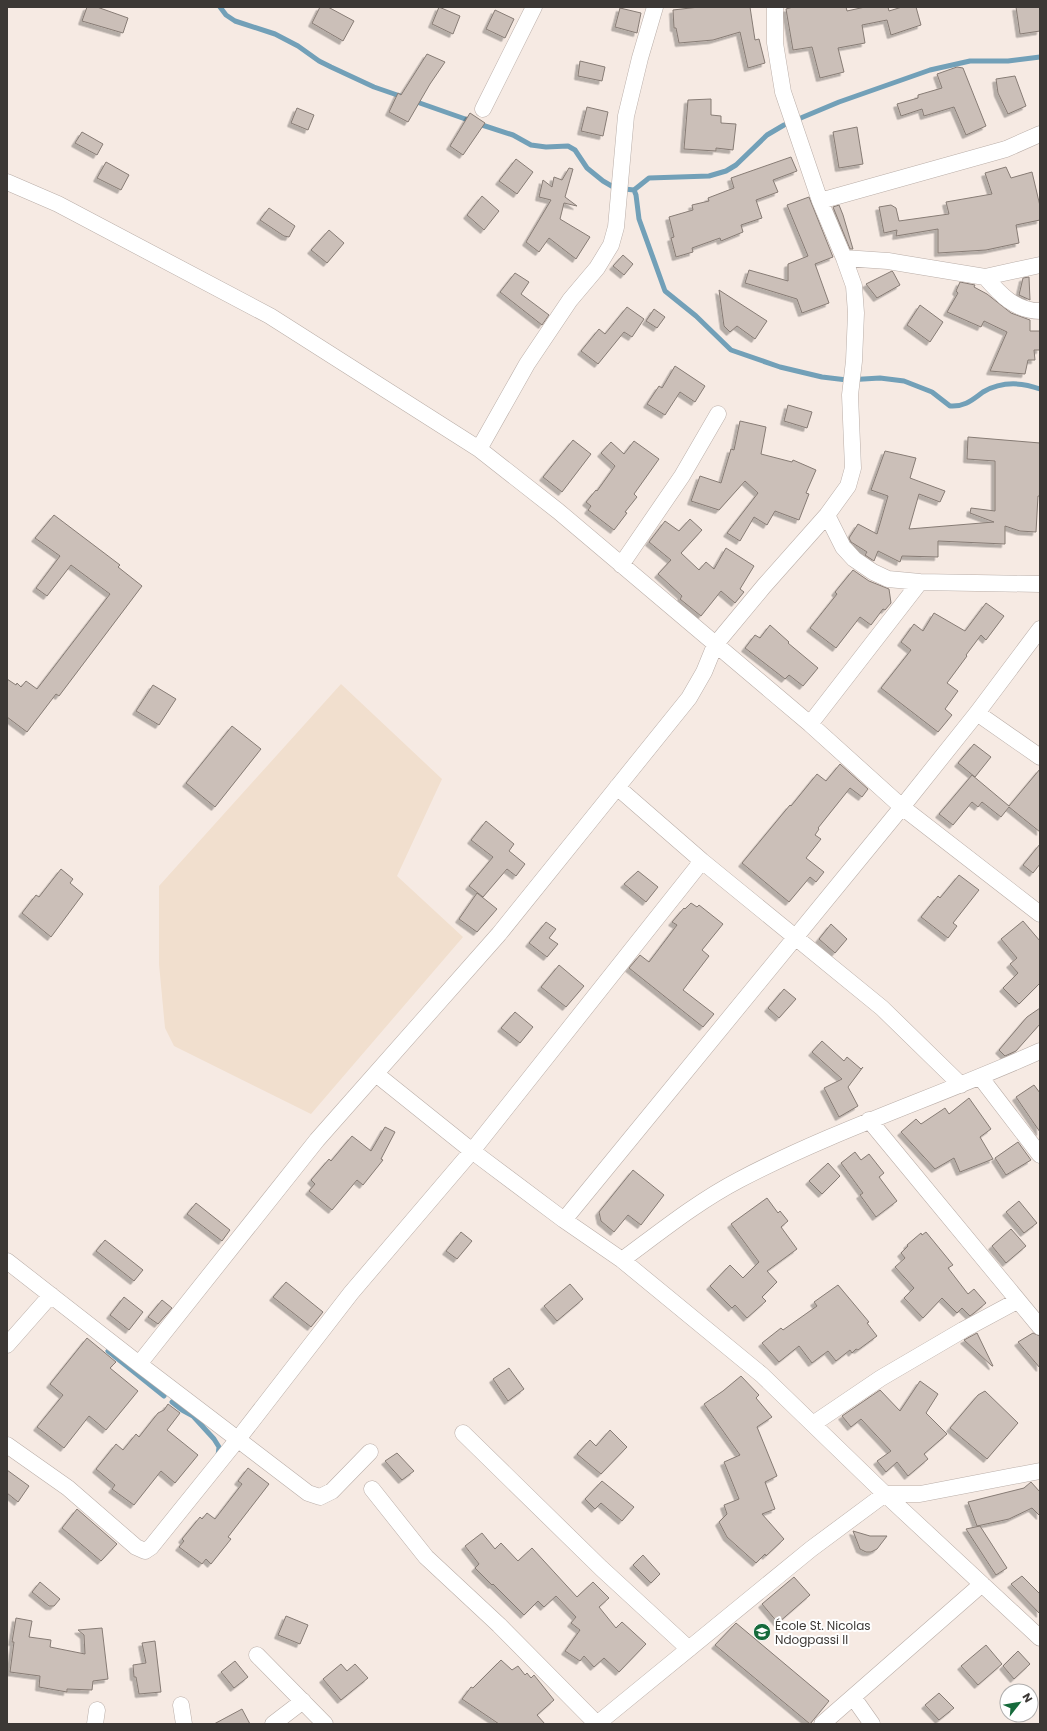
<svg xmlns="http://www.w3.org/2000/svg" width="1047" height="1731" font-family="Poppins,sans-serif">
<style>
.industrial{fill:#f1dfce}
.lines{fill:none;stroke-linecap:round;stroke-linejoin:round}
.stream{stroke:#72a0b8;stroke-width:5}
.building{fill:#cbbfb8;stroke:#877c75;filter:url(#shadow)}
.street-casing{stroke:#baaea8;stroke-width:17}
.street{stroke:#fff;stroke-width:16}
.labels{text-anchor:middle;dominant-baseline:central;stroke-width:4;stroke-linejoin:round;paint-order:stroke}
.poi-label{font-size:12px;fill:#3c3835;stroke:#fff;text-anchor:start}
</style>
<defs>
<filter id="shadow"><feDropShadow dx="-3.5" dy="3.5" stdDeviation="0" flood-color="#0004"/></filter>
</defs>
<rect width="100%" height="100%" fill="#f6eae3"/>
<path class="industrial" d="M341,684L442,779L397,876L463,937L311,1114L174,1046L165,1028L159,964V886Z"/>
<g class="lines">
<path class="stream" d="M220,7L226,15L235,21L275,34L298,46L319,61L331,67L374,87L403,97
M414,101L471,121
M479,124L513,135L531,145L546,147L568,146L575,150L587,168L603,181L615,188L634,190
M634,190L636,195L639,219L665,291L696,316L731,350L780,367L822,377L847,380L880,378L904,381L932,392L950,406C965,407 972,400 983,392C1002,381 1021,382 1040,389
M634,190L649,178L709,176L726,171L736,165L767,135L784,125L839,102L930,70L970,61H1008L1040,57
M108,1351L164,1396
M172,1402L182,1410L193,1416L214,1439L219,1447L218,1456"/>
</g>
<path class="building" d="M87,7H97L128,18L123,33L82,21Z
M320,7H328L354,21L343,41L312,23Z
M439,7L460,16L453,34L432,24Z
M699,7H750L755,40L759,39L765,63L748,68L740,32L713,40L679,43L676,28H674L673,10Z
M793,7H846L847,11L865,7H888L889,11L902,7H916L921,25L891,35L887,20L862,25L865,43L838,48L844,72L820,78L812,47L793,50L786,9Z
M1016,7H1040V31L1020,34Z
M620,8L641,13L637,33L615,27Z
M495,10L514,19L505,38L486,29Z
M427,54L445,62L430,84L408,122L389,112L398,93L401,95Z
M580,61L605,67L602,81L578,76Z
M957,67L963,68L986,126L966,135L954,107L924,116L922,109L901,116L897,104L918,98V95L942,88L937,74Z
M1015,76L1026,106L1008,114L998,93L996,79Z
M711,99V115L721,116V123L736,124L733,150L716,148V151L684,149L688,100Z
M587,107L608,112L603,136L581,131Z
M297,108L314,115L308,130L291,123Z
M470,113L485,123L463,155L450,146Z
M857,127L863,164L839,168L833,132Z
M82,132L103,144L97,155L75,143Z
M791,157L797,171L773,180L778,192L756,200L762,218L741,225L743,232L721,241L720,238L692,248L693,252L676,257L671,238L674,237L669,217L693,210L692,205L709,201L708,198L734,188L731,178Z
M516,159L533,172L517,194L499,181Z
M106,162L129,175L121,190L97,178Z
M1006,167L1011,178L1032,172L1040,206V220L1016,225L1019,243L986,250L938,253V229L896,236L897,230L884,233L879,207L891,205L896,208L899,221L949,214L946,202L992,194L985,173Z
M569,168L573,169L565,197L577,206L564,203L560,219L590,237L576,259L549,238L539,252L526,242L551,200L539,197L543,180L552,187L554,177L562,180Z
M482,196L499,211L484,230L467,215Z
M809,197L833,257L815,264L829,303L802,313L797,299L745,283L749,270L788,281V264L808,256L787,205Z
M839,205L843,215L853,249H850L833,207Z
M269,208L295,226L289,237L284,236L260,220Z
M329,230L344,243L327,263L311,250Z
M623,255L633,264L624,275L613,266Z
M892,271L893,272L900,285L877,298L866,284Z
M515,273L529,282L521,294L549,315L542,325L500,292Z
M1029,277L1030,300L1019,295L1023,278Z
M960,282L975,285L974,287L987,294L1011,313L1030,320V331H1040V350H1034L1035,360H1028L1025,374L990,371L1007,332L984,321L981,327L947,312L958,293L956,291Z
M719,290L767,321L755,339L737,326L730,332L724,326Z
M920,305L943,322L930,342L907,325Z
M627,307L644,319L632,337L624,332L598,364L581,351L599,329L605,334Z
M654,309L665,317L657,328L646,321Z
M675,366L705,386L695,402L680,392L665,415L647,404L659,386L662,388Z
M788,405L812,412L807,428L784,421Z
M740,421L766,427L761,454L792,462L793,460L816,470L806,493L809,494L799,520L775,511L767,525L754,517L740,541L727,533L758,493L745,481L719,510L691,501L700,476L721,483L731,449L734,450Z
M968,437L1040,443V496H1038L1036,532L1020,531L1005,526V544L938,541V557L902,556L900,562L878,551L874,561L865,555L867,552L851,542L849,538L858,524L877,534L888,496L871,490L885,451L916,458L910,478L945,491L940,502L919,494L909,529L994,522L970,513L971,508L995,511V461L967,459Z
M573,440L591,454L562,492L543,477Z
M634,441L659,459L634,494L637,497L625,512L627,513L614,530L588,510L591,506L586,502L596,490L597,491L615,466L601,453L611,442L624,454Z
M54,515L120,565L118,567L142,586L59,696L56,694L27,732L7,717V679L16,685L17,683L21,687L26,681L37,689L110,594L71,565L47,596L36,588L60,556L35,538Z
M690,519L702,530L681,553L699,570L706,562L714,569L726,548L754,566L740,589L744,592L735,603L721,591L701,616L680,599L682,596L658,574L671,560L649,542L665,521L679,531Z
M853,570L869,581L889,589L891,603L885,610L883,609L871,625L860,617L836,648L810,628L837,594L835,592Z
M986,603L1004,616L986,640L981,635L966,655L967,656L947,683L958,691L945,709L952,715L938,732L881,688L911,650L901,642L914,624L923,631L934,613L965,631Z
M770,625L789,642L788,643L818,668L803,686L789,675L785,679L745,648L755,635L760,638Z
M153,685L176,699L159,725L136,711Z
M232,726L261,749L215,807L186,783Z
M974,744L991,757L975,777L958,763Z
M840,764L868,789L862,797L850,788L818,828L819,829L815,835L821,839L806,858L824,872L816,882L810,877L789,902L742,863L785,811L790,805L791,806L817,774L826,781Z
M1040,769V832L1009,807L1001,817L982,802L978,807L972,802L953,825L939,814L972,775L1009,806Z
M486,821L514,844L509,851L525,864L516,876L507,869L483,897L469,886L493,857L471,840Z
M1040,844V864L1033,873L1023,865Z
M61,869L73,879L70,883L83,894L51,937L22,913L36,895L39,897Z
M638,871L658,887L646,902L624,884Z
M959,875L979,890L953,923L957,926L948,938L921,917L938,896L940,898Z
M477,893L497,909L477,932L459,919Z
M691,903L697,907L699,905L723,924L702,950L709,956L683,990L714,1014L703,1027L629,968L640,955L649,962L677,925L672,922L684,908L685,909Z
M1023,921L1040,941V983L1019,1004L1003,988L1018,973L1010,964L1017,958L1001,939Z
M546,922L556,929L549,938L558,944L547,957L529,943Z
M831,924L847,939L835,953L819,939Z
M559,965L584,986L566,1007L541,987Z
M784,989L796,999L779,1018L768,1008Z
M1040,1008V1024L1016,1051L1005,1056L999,1050L1027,1017Z
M515,1012L533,1027L520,1043L501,1028Z
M822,1041L844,1061L847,1057L861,1069L863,1067L848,1087L858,1106L839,1117L824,1088L842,1079L812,1052Z
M1034,1085L1040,1093V1132L1016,1097Z
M969,1098L991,1129L980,1137L993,1159L960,1172L954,1158L935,1169L901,1132L916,1119L921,1124L945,1108L949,1114Z
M385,1127L395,1132L381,1159L383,1160L363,1185L357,1180L332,1210L309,1191L315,1184L311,1180L329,1159L331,1161L352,1136L371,1151Z
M1018,1142L1031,1160L1006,1175L995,1158Z
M855,1152L861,1160L869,1154L884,1173L879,1177L897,1201L876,1217L860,1195L863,1193L841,1163Z
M828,1163L840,1176L822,1194L809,1181Z
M633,1170L664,1195L641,1225L628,1215L614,1232L601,1221L599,1212Z
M767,1198L778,1213L780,1211L788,1221L781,1227L797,1249L767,1271L777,1282L762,1297L766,1301L747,1318L735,1305L732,1308L710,1286L730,1265L743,1278L759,1262L731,1224Z
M1019,1201L1037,1223L1024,1233L1006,1212Z
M196,1203L230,1230L222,1241L187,1214Z
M1011,1229L1026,1246L1006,1263L992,1246Z
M461,1232L472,1241L457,1259L446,1251Z
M926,1232L953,1265L948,1268L968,1294L974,1289L986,1303L974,1313L970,1316L962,1308L957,1313L942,1298L923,1318L904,1298L914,1288L895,1267L905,1258L901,1253L908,1246L907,1245L921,1233L922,1235Z
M105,1240L143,1270L134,1281L96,1251Z
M286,1282L323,1312L311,1327L273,1297Z
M570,1284L583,1299L557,1321L544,1306Z
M838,1285L869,1322L867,1323L877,1336L858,1350L856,1349L852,1353L850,1350L836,1361L828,1351L812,1363L799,1346L779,1362L762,1343L781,1328L783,1330L817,1306L814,1302Z
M124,1297L143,1312L129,1330L110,1315Z
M162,1300L172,1308L158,1324L148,1317Z
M977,1333L993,1366H992L964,1340Z
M1033,1333L1040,1336V1368L1018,1342Z
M87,1338L116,1362L110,1368L138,1391L106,1430L89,1416L64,1448L37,1427L63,1395L50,1384Z
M509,1368L524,1389L508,1401L493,1379Z
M741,1376L759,1395L756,1398L772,1417L757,1427L777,1476L765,1482L775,1509L762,1514L784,1539L766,1556L765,1554L756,1563L727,1537L719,1522L727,1514L724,1505L739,1499L724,1462L740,1455L704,1404L723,1391Z
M920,1381L938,1394L926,1413L947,1434L924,1454L928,1459L908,1476L897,1462L886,1472L877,1461L891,1451L861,1419L851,1427L842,1416L880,1390L900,1411Z
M985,1391L1018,1423L987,1459L950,1428L978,1395Z
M168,1404L180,1413L167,1430L198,1455L175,1483L161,1471L134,1505L112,1489L115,1485L96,1469L116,1444L123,1450L136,1434L139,1437L158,1413L164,1410Z
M610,1430L627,1447L601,1474L577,1454L590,1440L596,1446Z
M397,1453L414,1471L402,1480L385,1461Z
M248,1468L269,1484L228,1537L231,1539L211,1564L206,1559L202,1564L179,1547L184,1541L182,1539L200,1517L202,1519L207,1513L215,1519L242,1484L238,1481Z
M7,1470L29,1486L18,1502L7,1493Z
M602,1481L634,1507L622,1521L601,1503L595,1509L585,1499Z
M1031,1482L1040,1492V1516L1032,1508L1009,1519L977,1526L968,1502L1024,1488Z
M77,1509L117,1544L101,1561L62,1528Z
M980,1526L1007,1568L996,1575L966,1529Z
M853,1531L870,1536H887L877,1549L871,1552H866L860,1549Z
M482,1533L495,1549L501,1543L518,1561L532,1548L577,1597L593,1582L609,1598L599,1607L616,1628L622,1622L646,1644L619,1672L604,1658L594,1667L584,1656L580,1661L565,1651L580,1630L571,1623L576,1617L556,1596L544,1607L538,1601L524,1615L493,1584L492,1585L475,1568L479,1564L465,1546Z
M643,1555L660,1574L651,1583L633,1565Z
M1022,1576L1040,1594V1614L1011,1584Z
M794,1577L810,1595L778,1623L762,1604Z
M40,1582L60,1599L54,1606H49L32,1592Z
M286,1616L308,1625L300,1644L278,1635Z
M16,1618L32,1621L29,1637L51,1640L50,1647L85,1654L84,1635L78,1630L102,1628L108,1679L93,1681L92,1690L67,1689V1692L39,1687L40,1676L10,1672L14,1642H12Z
M736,1623L829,1701L810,1724L715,1645Z
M155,1641L161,1692L139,1694L136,1677H134L133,1665L146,1663L142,1643Z
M986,1645L1002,1664L978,1685L961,1666Z
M1018,1651L1030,1664L1014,1679L1003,1666Z
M501,1660L512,1670L518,1666L525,1675L527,1673L531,1678L534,1675L554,1700L537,1715L545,1724H499L462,1699L471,1687L473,1688Z
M235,1661L248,1677L234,1688L221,1672Z
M341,1664L347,1671L355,1664L368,1678L341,1700L323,1679Z
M939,1693L954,1708L939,1720L925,1705Z
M242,1709L250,1724H214Z"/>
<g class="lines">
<defs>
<path id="street" d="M483,109L534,7
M7,182L58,204L270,316L479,449L558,511L810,724L902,807L1040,914
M820,201L1006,149L1040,134
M844,258L888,261L985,277L1040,265
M985,277C1000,294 1015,311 1040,311
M479,449L527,364L570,300L597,268L611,245L616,227L626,116L640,58L655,7
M827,515L843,547L854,559L873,572L888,579L920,582L1040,584
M621,565L682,476L718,414
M977,713L1040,757
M810,724L920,582
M617,787L702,861L882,1008L961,1085
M376,1074L472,1151L564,1220L622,1260L762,1375L885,1494L1040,1638
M981,1078L1040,1155
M869,1120L1040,1327
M564,1220L902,807L977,713L1040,629
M622,1260C660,1232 697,1202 739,1180C836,1129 940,1096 1040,1051
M7,1261L139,1364L308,1493L320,1497L332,1491L370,1452
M7,1345L51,1295
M139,1364L317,1140L499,934L586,826L689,698L704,672L715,645L764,586L827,515L848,486L853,468L850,395L854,361L856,313L854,286L844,258L820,201L783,92L775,43V7
M813,1424L881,1378L963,1330L1017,1301
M463,1433L601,1568L689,1649
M7,1445L68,1488L136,1547L145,1551L151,1547L238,1439L351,1293L472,1151L702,861
M372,1489L426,1557L499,1625L597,1724
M257,1655L325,1724
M853,1697L872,1724
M181,1705L184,1724
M95,1724L97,1710
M273,1724L303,1701
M597,1724L811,1549L885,1494H920L1040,1471
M822,1724L982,1584"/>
</defs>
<use href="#street" class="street-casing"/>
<use href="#street" class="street"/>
</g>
<defs>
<symbol id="school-disc" viewBox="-11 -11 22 22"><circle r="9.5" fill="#166a3b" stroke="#fff"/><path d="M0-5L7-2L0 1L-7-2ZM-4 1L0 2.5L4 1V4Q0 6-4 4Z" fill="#fff"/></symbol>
</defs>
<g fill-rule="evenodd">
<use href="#school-disc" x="752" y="1622" width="20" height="20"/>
</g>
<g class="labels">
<g class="poi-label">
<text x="775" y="1625">École St. Nicolas<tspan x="775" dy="14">Ndogpassi II</tspan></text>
</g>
</g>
<rect width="1047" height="1731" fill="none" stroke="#3c3835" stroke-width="16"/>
<g transform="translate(1019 1703) rotate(59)"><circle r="19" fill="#ffffff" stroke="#b1afae"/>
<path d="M0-3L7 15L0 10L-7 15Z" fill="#166a3b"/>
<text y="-6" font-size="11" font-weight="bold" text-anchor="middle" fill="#3c3835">N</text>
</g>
</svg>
